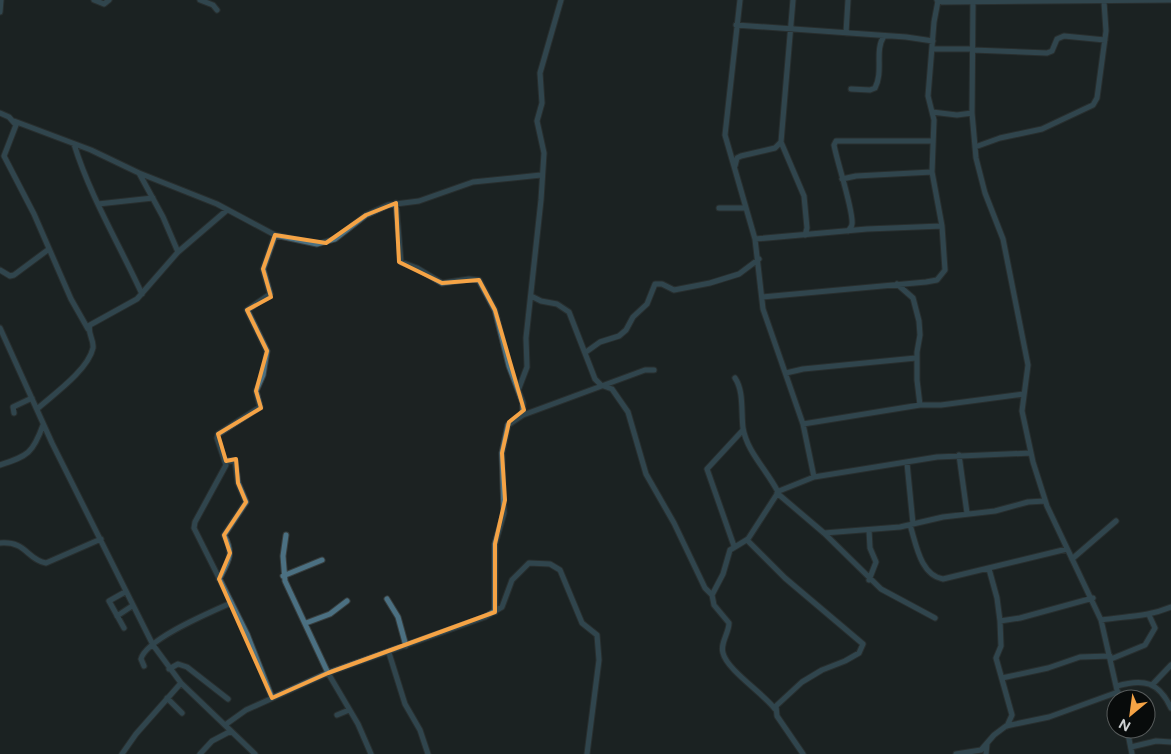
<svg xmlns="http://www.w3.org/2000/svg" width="1171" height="754" font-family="Figtree,sans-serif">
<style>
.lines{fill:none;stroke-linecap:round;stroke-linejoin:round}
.minor-casing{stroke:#383e3e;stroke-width:7}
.minor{stroke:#4b7082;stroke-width:5}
.marked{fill:none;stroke:#f5a345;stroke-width:4;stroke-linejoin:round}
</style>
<rect width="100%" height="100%" fill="#1c2222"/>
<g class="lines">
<defs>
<path id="minor" d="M94,0L104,4L109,0
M200,0L213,5L217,10
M740,0L725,135L755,239L763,309L803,424L814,477
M937,0L942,2L1171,0
M973,0L972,113L976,158L985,193L1003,239L1028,365L1022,411L1033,462L1047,506L1101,620L1119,699
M0,12L1,0
M736,25L906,37L933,41
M846,33L848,0
M933,49H972
M972,50L1047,53L1052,51L1057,39L1064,36L1105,40
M851,89L870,90L875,88C884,71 874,51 884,36
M932,112L957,115L972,113
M0,113L9,117L16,125L4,156L34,214L71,299L88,329
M14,121L91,150L139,173L163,217L178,252L137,299L90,325C87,333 94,339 93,348C88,370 54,394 37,409
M781,142L804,196L807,228L805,235
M74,144C90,196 119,244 142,294
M975,147L1000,138L1042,129L1093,105L1097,98L1106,31L1104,2
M735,166L737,158L741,156L775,148L781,142L793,0
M139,173L217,204L275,235L317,244L335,239L366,215L388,205L419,201L473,182L541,175
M842,179L856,176L932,172
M396,203L401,262L417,268L442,283L469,279L479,280L495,310L509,366L523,403V415L508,425L502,453L504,513L495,544V612
M98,204L153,198
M719,208H746
M848,231C850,228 852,227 852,224C854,212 837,162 834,145L836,141H932
M755,239L867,229L942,226
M178,252L227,210
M0,270L10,276L14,275L49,249
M897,284L913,298L919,321L920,335L917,352V380L920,405
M531,296L541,301L557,304L569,312L595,379L601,385L612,389L628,412L646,474L674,523L705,588L712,595
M762,297L926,282L937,280L945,270L942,226L932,172L934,120L928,96L934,22L938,1
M0,328L52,443L153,645L181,683L255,754
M586,352L600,342L619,336L626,330L633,317L647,304L655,284H662L674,290L710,283L739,274L759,259
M786,373L803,369L916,358
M735,378C744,391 741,412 743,428C747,452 767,470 778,492
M519,388L527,367L526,338L541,200L544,153L537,121L542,103L540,73L561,0
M14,413L13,407L32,398
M523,415L645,370H654
M803,424L920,405H941L1024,394
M959,455L967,513
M907,463L913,524
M0,465C28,456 33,453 43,425
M777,493L824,533L881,589L935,618
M910,525C916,543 920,575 943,579L1067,549
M869,530L870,548L876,562L869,580
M824,533L900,527L943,517L995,511L1028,502L1045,501
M286,535L283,556L285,581L328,673L358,724L371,754
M747,540L785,578L863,644L859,653L845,661L822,670L802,682L776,706L777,716L803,754
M0,543C27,541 26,559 46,563L101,539
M734,546L707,469L743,430
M1072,559L1116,521
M989,569L997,598L1000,621L1001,646L996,658L1012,715L1007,726
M283,576L322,560
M219,579C229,560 234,554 224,535L246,502L238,483L235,461H226
M387,599L398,617L406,646
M117,616L132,606
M1101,620C1127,616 1147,617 1171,607
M1000,621L1020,618L1093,598
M306,623L330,614L347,601
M124,628L109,601L125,592
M389,653L405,704L420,730L428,754
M1111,659L1145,645L1155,628L1149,615
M144,666L141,659C146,639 211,612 231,603
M169,669L178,664L187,667L228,699
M1002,678L1048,668L1080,657L1110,656
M1152,685L1171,665
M1117,686C1144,678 1159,682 1171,708
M167,698L182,713
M272,698L247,634L194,528L195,522L226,465L217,438L218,434L260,407L256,391L263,375L267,351L247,310L270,294L263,269L275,235
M775,709C763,693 727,670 723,653C720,643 729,633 729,623L714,605L712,595L723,574L730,550L748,539L779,491L814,477L937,457L1031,453
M337,715L349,710
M225,725L246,710L328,673L485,617L502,607L512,580L529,563L550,564L560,570L582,623L597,635L599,660L587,754
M1127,729L1132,754
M1131,747L1156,741L1171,742
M122,754L136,734L181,683
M200,754L212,741L231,731
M956,754L981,750L994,735L1006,726L1049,717L1118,692
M986,754L987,744"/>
</defs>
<use href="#minor" class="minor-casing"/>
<use href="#minor" class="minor"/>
</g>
<path d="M0 0H1171V754H0ZM396,203L399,262L442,283L479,280L495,310L524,410L509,422L502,453L505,500L495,544V612L328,673L272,698L219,579L230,553L224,535L246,502L238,483L236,459L226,461L218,434L261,408L256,391L267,351L247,310L271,297L263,269L275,235L326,243L366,215Z" fill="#1c2222" fill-opacity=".55" fill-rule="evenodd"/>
<path class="marked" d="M396,203L399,262L442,283L479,280L495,310L524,410L509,422L502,453L505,500L495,544V612L328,673L272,698L219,579L230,553L224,535L246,502L238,483L236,459L226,461L218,434L261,408L256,391L267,351L247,310L271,297L263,269L275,235L326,243L366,215Z"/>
<g transform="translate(1131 714) rotate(209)"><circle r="24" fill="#080b0b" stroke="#575b5b"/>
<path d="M0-4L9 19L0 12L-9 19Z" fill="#f5a345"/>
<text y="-8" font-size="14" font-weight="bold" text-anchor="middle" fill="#ced2d3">N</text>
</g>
</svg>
